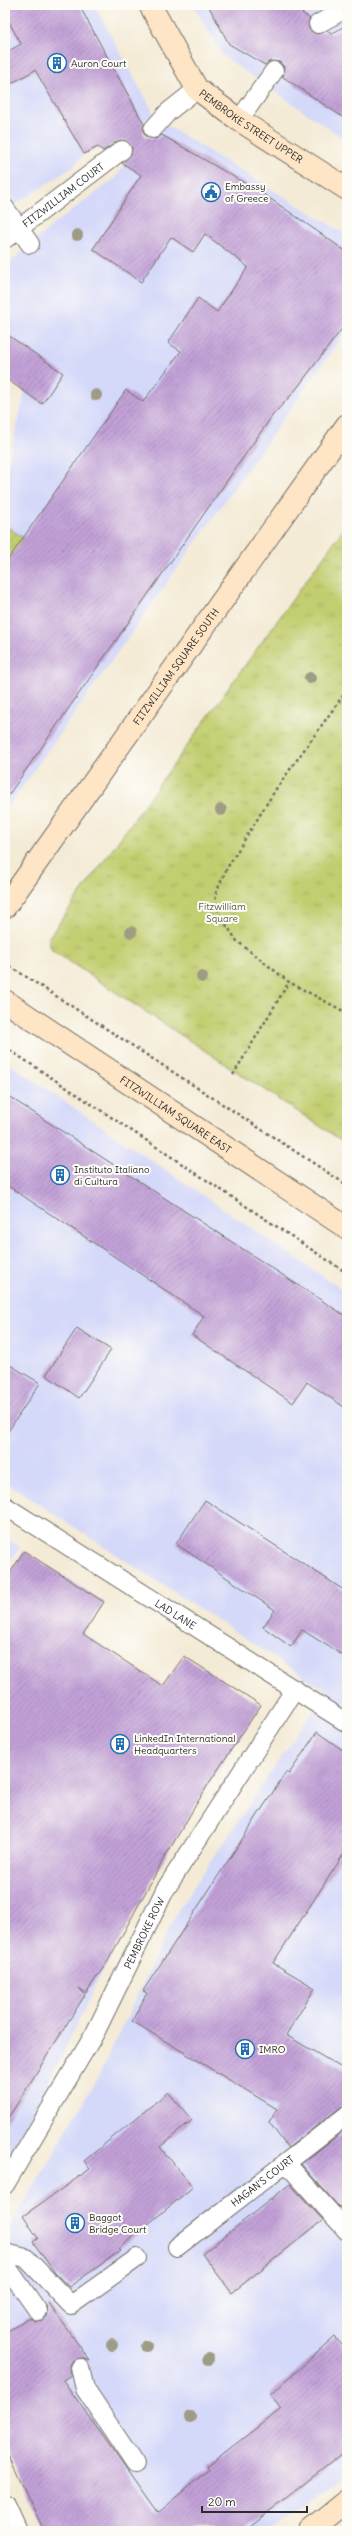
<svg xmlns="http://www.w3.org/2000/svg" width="352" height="2536" font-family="Delius,sans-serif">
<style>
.built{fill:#d4d8f9}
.grass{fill:url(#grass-tufts);stroke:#767c4e}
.garden{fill:url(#garden-furrows);stroke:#767c4e}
.building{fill:url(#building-hatch)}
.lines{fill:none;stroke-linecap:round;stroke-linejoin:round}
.lane-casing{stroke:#716e67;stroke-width:20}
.secondary-casing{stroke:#716e67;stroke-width:24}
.path{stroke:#716e67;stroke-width:2.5;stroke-dasharray:3 3;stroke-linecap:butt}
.lane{stroke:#fff;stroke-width:18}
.secondary{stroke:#fde5c5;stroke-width:22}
.tree{fill:#9e9c84}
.labels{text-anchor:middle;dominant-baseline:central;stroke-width:4;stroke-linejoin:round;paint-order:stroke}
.poi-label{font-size:10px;fill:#2b2b2b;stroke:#fdfcf7;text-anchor:start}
.street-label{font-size:10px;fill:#2b2b2b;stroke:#fdfcf7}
.park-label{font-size:10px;fill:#585c40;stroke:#fdfcf7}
</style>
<defs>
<pattern id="grass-tufts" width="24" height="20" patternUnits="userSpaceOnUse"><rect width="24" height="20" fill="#c2ce70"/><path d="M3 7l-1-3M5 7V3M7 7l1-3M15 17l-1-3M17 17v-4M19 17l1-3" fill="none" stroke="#a7b161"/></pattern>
<pattern id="garden-furrows" width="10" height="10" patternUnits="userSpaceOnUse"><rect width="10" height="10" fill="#c2ce70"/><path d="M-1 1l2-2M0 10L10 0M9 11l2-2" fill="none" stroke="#a7b161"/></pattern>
<pattern id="building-hatch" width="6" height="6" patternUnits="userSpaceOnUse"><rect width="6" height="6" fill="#c2a1d8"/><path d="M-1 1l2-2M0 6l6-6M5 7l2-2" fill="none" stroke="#9e83af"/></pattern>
</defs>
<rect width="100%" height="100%" fill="#fdfcf7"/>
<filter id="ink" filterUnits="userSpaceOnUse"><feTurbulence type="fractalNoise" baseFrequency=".025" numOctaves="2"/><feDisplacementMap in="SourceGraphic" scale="8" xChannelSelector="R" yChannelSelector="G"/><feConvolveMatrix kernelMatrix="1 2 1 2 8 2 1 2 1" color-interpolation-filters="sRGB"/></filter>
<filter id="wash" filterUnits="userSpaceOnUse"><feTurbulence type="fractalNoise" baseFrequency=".012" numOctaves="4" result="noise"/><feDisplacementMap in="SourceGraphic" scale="16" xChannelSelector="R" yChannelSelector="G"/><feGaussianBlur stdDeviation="0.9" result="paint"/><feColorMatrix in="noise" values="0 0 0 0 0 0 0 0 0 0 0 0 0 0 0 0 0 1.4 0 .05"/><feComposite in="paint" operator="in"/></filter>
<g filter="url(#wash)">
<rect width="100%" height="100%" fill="#f4ebd6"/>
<path class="built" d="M5,5H94L155,115L84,154L73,167L5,211Z
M193,5H328L347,22V141L223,56Z
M161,122L347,235V329L5,811V476L25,392L5,378V267L55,223L114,179Z
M5,1061L347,1293V2472L307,2506L267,2531H44L5,2448V2236L100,2073L178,1910L326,1691L5,1482Z
M5,1537L20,1547L5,1569Z
M5,1909L104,1968L5,2171Z"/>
<path class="grass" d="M347,524V1144L53,951L49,944V937Z"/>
<path class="garden" d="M5,525L26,540L5,564Z"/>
<g id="blocks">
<path class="building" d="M5,5H79L144,124L143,132L146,137L156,139L162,135L265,195L347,252V322L294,392L272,416L5,800V564L126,390L143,402L181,351L168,343L198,298L217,312L248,267L205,234L193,252L171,237L141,282L93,249L141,175L122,163L131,154L132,148L126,141L120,140L103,151L98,147L84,154L35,70L5,87V53L21,44L5,15Z
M208,5H297L302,13L309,18V29L317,34L327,31L332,34L347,24V120L283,77L284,67L280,62L270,61L265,65L229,44Z
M5,333L63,373L42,404L5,378Z
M5,1094L347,1317V1409L307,1382L293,1403L192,1335L204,1316L5,1184Z
M77,1328L111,1350L79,1398L46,1375Z
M5,1362L40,1383L5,1436Z
M205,1500L347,1592V1658L302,1630L291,1647L263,1627L275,1610L176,1544Z
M24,1551L104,1602L83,1634L163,1686L184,1656L261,1705L209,1783L162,1862L108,1961L86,1993L79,1988L85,1995L5,2123V1581Z
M317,1732L347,1753V1849L273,1963L315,1988L286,2035L347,2071V2105L341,2107L288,2148L269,2122L277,2109L132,2021L147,1993L143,1991L286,1772L289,1774Z
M168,2092L192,2120L160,2147L193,2187L118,2249L120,2251L69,2287L55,2273L33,2242L38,2238L23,2216L90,2169L84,2161Z
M347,2128V2201L339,2207L301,2164Z
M290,2184L323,2220L232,2293L202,2254Z
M49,2303L90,2361L83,2358L73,2360L70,2365L71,2375L63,2380L157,2513L209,2469L207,2466L281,2409L270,2395L335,2337L347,2351V2450L244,2531H44L5,2448V2333L29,2317L34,2321L44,2320L48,2315L47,2305Z"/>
</g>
</g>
<g filter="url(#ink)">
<use href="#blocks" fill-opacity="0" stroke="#716e67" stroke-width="1"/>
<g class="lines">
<defs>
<g id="lane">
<path d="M318,24L347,8"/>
<path d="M239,120L274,71"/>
<path d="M153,129L168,112L197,89"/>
<path d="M5,208L30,244"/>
<path id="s1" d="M5,239L122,150"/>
<path id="s2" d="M5,1506L347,1723"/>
<path d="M286,2163L347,2231"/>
<path id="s3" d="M5,2185L95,2033L165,1890L295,1689"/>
<path id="s4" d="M177,2247L347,2115"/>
<path d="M5,2253L26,2258L71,2305L137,2258"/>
<path d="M5,2264L38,2311"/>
<path d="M80,2368L85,2389L135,2464"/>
<path d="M5,2505L17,2531"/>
</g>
<g id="secondary">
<path id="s5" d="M150,5L197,89L239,120L347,189"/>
<path id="s6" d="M5,907L347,425"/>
<path id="s7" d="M5,1001L347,1228"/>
<path d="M310,2531L347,2501"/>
</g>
</defs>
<use href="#lane" class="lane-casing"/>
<use href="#secondary" class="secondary-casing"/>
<path class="path" d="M347,690L276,789L227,868L215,895L219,914L237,941L289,982L347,1013
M5,963L347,1185
M5,1047L347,1273
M233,1075L289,982"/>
<use href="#lane" class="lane"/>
<use href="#secondary" class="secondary"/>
</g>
<g class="tree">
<circle cx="77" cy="235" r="6"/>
<circle cx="96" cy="395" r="6"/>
<circle cx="310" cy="678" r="6"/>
<circle cx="221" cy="810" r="6"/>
<circle cx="131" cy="932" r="6"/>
<circle cx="202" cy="977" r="6"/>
<circle cx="112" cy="2345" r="6"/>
<circle cx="146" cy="2346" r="6"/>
<circle cx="208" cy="2359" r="6"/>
<circle cx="190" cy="2417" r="6"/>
</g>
</g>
<defs>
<symbol id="building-ring" viewBox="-11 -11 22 22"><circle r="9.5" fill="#fdfcf7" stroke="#1f6fb2" stroke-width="1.5"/><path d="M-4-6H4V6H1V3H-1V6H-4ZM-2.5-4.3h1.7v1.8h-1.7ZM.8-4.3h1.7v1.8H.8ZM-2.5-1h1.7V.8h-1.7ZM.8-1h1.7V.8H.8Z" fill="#1f6fb2"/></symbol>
<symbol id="civic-ring" viewBox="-11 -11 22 22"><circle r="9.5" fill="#fdfcf7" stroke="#1f6fb2" stroke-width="1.5"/><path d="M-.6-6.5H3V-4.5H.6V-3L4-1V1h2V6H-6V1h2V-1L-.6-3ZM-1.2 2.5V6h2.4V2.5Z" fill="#1f6fb2"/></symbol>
</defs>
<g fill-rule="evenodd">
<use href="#building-ring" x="46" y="52" width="22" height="22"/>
<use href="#civic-ring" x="200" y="181" width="22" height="22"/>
<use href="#building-ring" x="49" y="1164" width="22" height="22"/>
<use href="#building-ring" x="109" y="1733" width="22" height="22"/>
<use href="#building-ring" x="234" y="2038" width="22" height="22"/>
<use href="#building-ring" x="64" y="2212" width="22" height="22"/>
</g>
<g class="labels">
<g class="poi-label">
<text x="71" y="63">Auron Court</text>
<text x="225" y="186">Embassy<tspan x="225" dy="12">of Greece</tspan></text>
<text x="74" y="1169">Instituto Italiano<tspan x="74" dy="12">di Cultura</tspan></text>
<text x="134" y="1738">LinkedIn International<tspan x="134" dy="12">Headquarters</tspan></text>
<text x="259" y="2049">IMRO</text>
<text x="89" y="2217">Baggot<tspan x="89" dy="12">Bridge Court</tspan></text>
</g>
<g class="street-label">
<text stroke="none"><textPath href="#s5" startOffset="162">PEMBROKE STREET UPPER</textPath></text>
<text stroke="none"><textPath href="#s1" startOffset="73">FITZWILLIAM COURT</textPath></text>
<text stroke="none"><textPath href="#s6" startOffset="295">FITZWILLIAM SQUARE SOUTH</textPath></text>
<text stroke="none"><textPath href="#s7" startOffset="205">FITZWILLIAM SQUARE EAST</textPath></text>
<text stroke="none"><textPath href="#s2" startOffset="202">LAD LANE</textPath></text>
<text stroke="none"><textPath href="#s3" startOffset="288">PEMBROKE ROW</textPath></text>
<text stroke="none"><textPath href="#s4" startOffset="108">HAGAN'S COURT</textPath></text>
</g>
<g class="park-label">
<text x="222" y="906">Fitzwilliam<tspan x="222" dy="12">Square</tspan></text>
</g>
</g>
<rect width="352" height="2536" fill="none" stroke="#fdfcf7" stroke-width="20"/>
<path d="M202 2506v6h105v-6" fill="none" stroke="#2b2b2b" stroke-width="2"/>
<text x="208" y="2506" font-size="12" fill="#2b2b2b" stroke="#fdfcf7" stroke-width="3" paint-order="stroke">20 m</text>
</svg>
